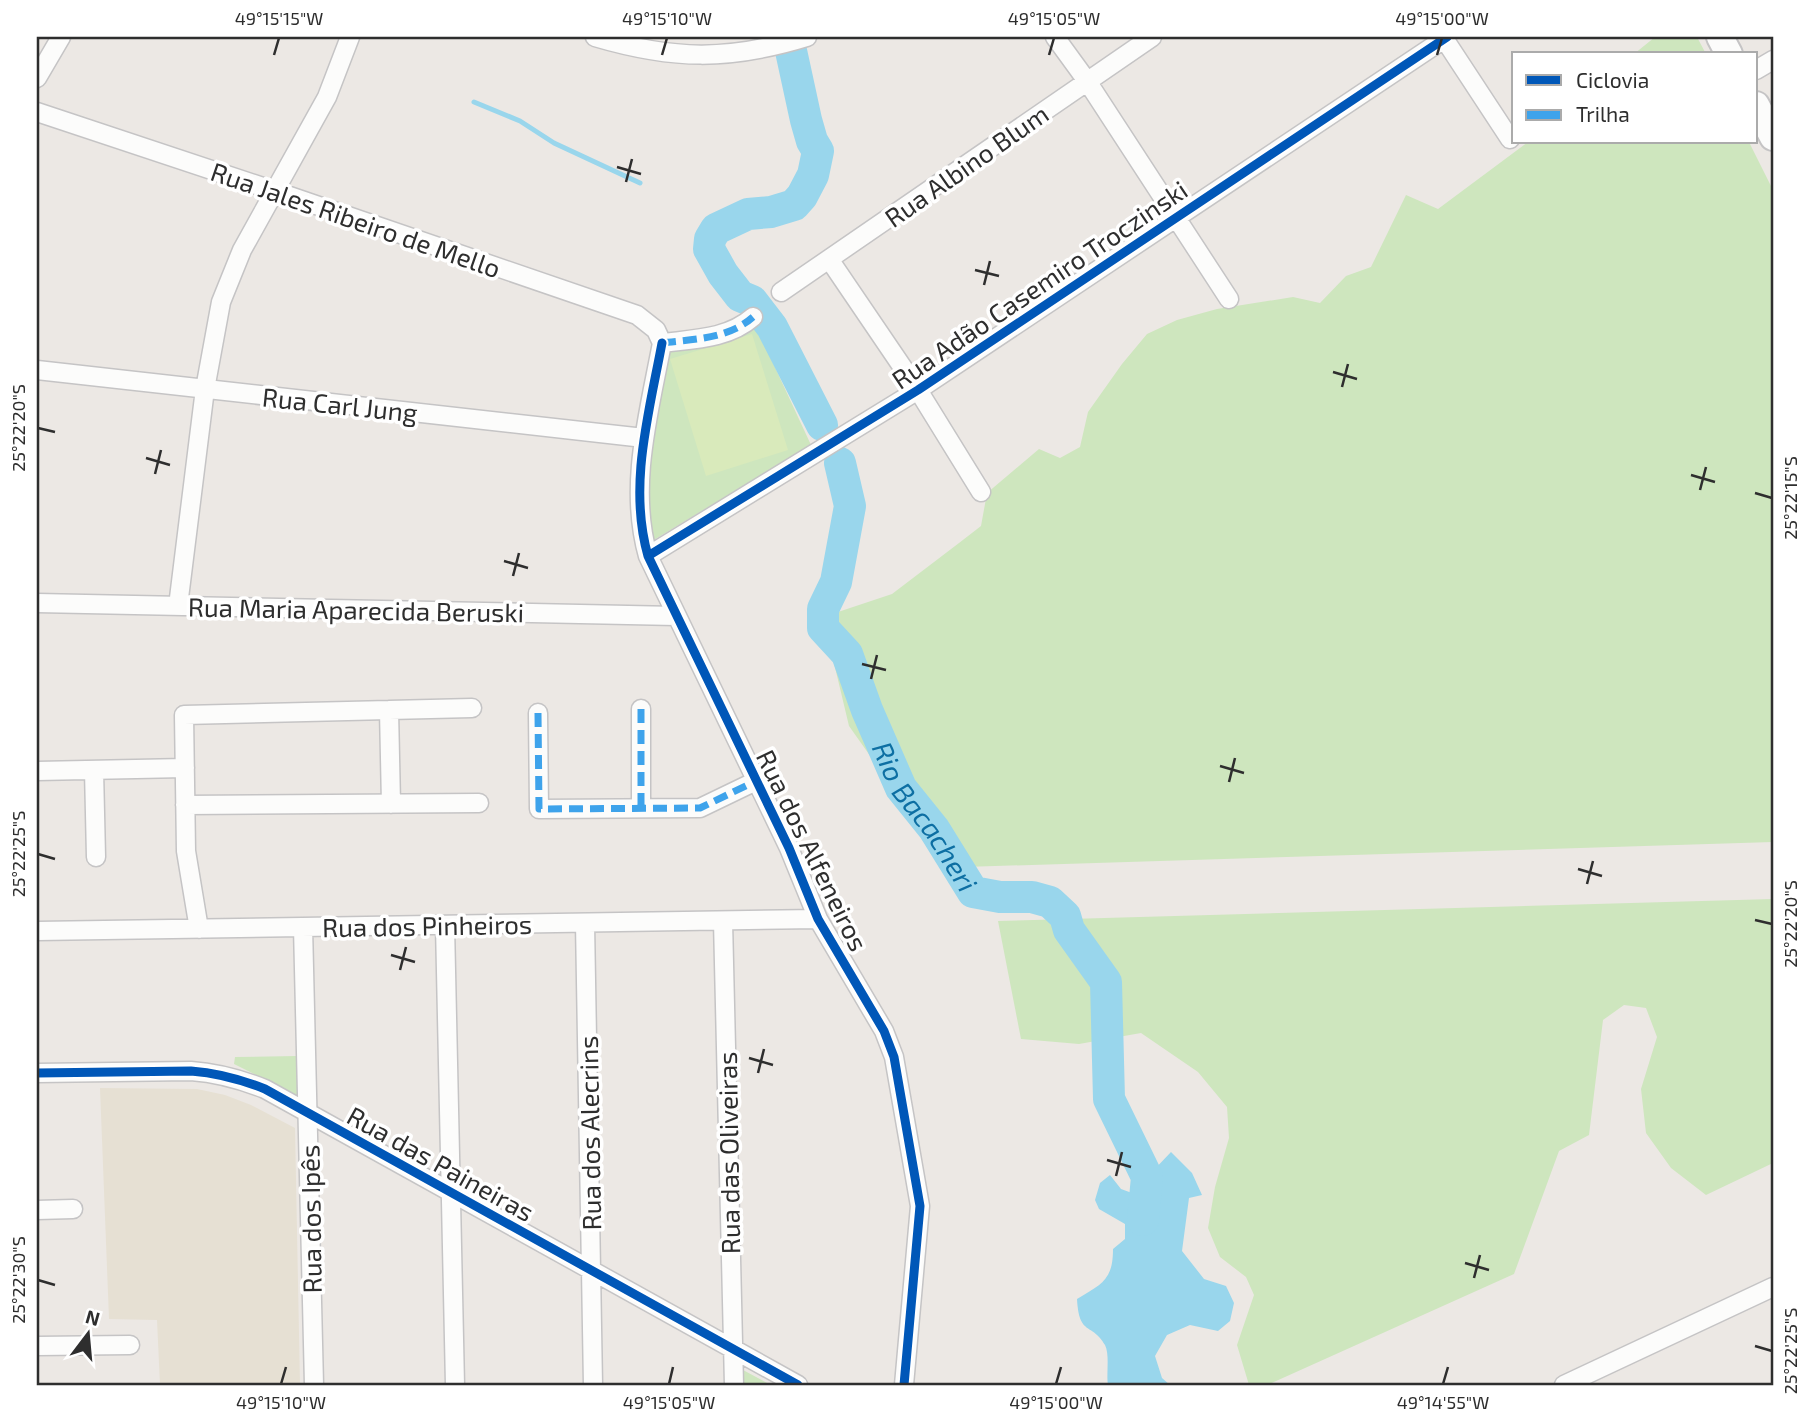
<svg xmlns="http://www.w3.org/2000/svg" width="1810" height="1422" font-family="'Exo 2',sans-serif">
<style>
.education{fill:#e6e0d3}
.green{fill:#cee6be}
.pitch{fill:#d9eabb}
.water{fill:#99d6ec}
.lines{fill:none;stroke-linecap:round;stroke-linejoin:round}
.stream{stroke:#99d6ec;stroke-width:5}
.river{stroke:#99d6ec;stroke-width:32}
.street-casing{stroke:#c5c4c5;stroke-width:21}
.secondary-casing{stroke:#c5c4c5;stroke-width:30}
.street{stroke:#fcfcfb;stroke-width:18}
.secondary{stroke:#fcfcfb;stroke-width:26}
.quiet{stroke:#3ea3eb;stroke-width:7;stroke-dasharray:14 7;stroke-linecap:butt}
.cycleway-casing{stroke:#fff;stroke-width:13}
.cycleway{stroke:#0057b8;stroke-width:9}
.ticks{fill:none;stroke:#2e2e2e;stroke-width:2.5}
.labels{text-anchor:middle;dominant-baseline:central;stroke-width:7;stroke-linejoin:round;paint-order:stroke}
.street-label{font-size:26px;fill:#2e2e2e;stroke:#fff}
.water-label{font-size:28px;font-style:italic;fill:#0d6fa3;stroke:#fff}
.neatline{fill:none;stroke:#2e2e2e;stroke-width:2.5}
.ticks-label{font-size:18px;text-anchor:middle;fill:#2e2e2e}
</style>
<rect width="100%" height="100%" fill="#ece8e4"/>
<path class="education" d="M100,1088L197,1089L225,1095L251,1105L295,1128L300,1385H160L157,1320L109,1319Z"/>
<path class="green" d="M1655,37H1697L1706,54H1634Z
M1528,142H1749L1773,190V842L964,867L919,825L849,726L823,617L892,594L959,543L981,526L987,493L1039,449L1060,458L1080,447L1088,412L1122,364L1147,334L1177,320L1217,309L1293,297L1320,303L1346,276L1371,267L1406,195L1438,209Z
M755,324L811,445L652,541C636,484 658,405 667,347Z
M1773,899V1163L1706,1195L1671,1168L1646,1133L1641,1089L1657,1037L1646,1008L1624,1005L1603,1020L1589,1135L1559,1151L1514,1274L1267,1385H1249L1237,1345L1254,1295L1246,1277L1220,1257L1208,1228L1215,1187L1229,1138L1227,1107L1198,1072L1141,1033L1079,1044L1021,1039L998,921Z
M297,1056L298,1096L234,1064L235,1057Z
M743,1370L771,1385H744Z"/>
<path class="pitch" d="M752,334L788,450L706,476L670,359Z"/>
<path class="water" d="M1171,1152L1192,1173L1202,1195L1189,1198L1182,1251L1204,1279L1226,1286L1234,1303L1230,1321L1218,1331L1190,1325L1167,1335L1155,1356L1162,1378L1170,1385H1108C1106,1374 1110,1355 1105,1345C1092,1322 1079,1337 1077,1299C1102,1284 1113,1280 1113,1249L1125,1239V1224L1099,1209L1095,1200L1100,1183L1110,1175L1121,1189L1132,1193Z"/>
<g class="lines">
<path class="stream" d="M474,102L520,121L554,143L640,183
M708,224L716,229"/>
<g class="river">
<path d="M788,37L806,120L812,141L818,151L813,175L802,196L794,205L771,212L748,214L716,229L710,239L709,249L723,274L740,296L752,301L772,327L822,425"/>
<path id="s1" d="M840,463L850,506L836,582L823,609V628L847,654L867,710L901,788L934,829L973,892L1000,897H1032L1050,902L1065,916L1069,930L1106,982L1109,1099L1147,1177L1143,1220"/>
</g>
<defs>
<path id="street" d="M595,37C673,60 729,61 807,37
M1055,37L1087,81L1229,299
M1443,37L1510,139
M1756,70L1773,60
M37,78L61,37
M37,112L275,191L637,315L656,330L662,343
M829,259L918,390L981,492
M781,292L1152,37
M662,343C649,413 628,486 648,556L789,848L818,919L884,1031L894,1057L920,1206L904,1385
M662,343C694,339 728,339 753,317
M37,370L644,438
M648,556L918,390L1447,37
M37,603L676,616
M178,606L205,389L221,302L242,250L327,97L350,37
M641,709V807
M389,710L391,804
M538,713L539,809L700,808L756,781
M94,770L96,857
M37,771L185,768
M185,805L479,803
M723,921L734,1385
M585,923L593,1385
M445,925L455,1385
M303,927L314,1385
M199,929L186,851L184,715L472,708
M37,931L818,919
M37,1073L191,1071C218,1073 240,1079 265,1089L798,1385
M37,1210L73,1209
M37,1346L130,1345
M1564,1385L1773,1287"/>
<path id="secondary" d="M1720,37L1729,54
M1756,105L1773,137"/>
</defs>
<use href="#street" class="street-casing"/>
<use href="#secondary" class="secondary-casing"/>
<use href="#street" class="street"/>
<use href="#secondary" class="secondary"/>
<path class="quiet" d="M662,343C694,339 728,339 753,317
M641,709V807
M538,713L539,809L700,808L756,781"/>
<defs>
<path id="cycleway" d="M662,343C649,413 628,486 648,556L789,848L818,919L884,1031L894,1057L920,1206L904,1385
M648,556L918,390L1447,37
M37,1073L191,1071C218,1073 240,1079 265,1089L798,1385"/>
</defs>
<use href="#cycleway" class="cycleway-casing"/>
<use href="#cycleway" class="cycleway"/>
</g>
<path class="ticks" d="M274,55L279,38M662,55L667,38M1049,55L1054,38M1437,55L1442,38M617,167L641,174M626,182L632,159M975,270L999,276M984,285L990,261M1333,372L1357,379M1342,387L1348,364M38,428L55,432M146,458L170,465M155,474L161,450M1691,475L1715,482M1700,490L1706,467M1755,493L1772,498M504,561L528,568M513,576L519,553M862,664L886,670M871,679L877,655M1220,766L1244,773M1229,782L1235,758M38,854L55,859M1578,869L1602,876M1587,884L1593,861M1755,920L1772,924M391,955L415,962M400,970L406,947M749,1058L773,1065M758,1073L764,1049M1107,1160L1131,1167M1116,1176L1122,1152M1465,1263L1489,1270M1474,1278L1480,1255M38,1280L55,1285M1755,1346L1772,1351M281,1384L286,1367M669,1384L673,1367M1056,1384L1061,1367M1443,1384L1448,1367"/>
<g class="labels">
<g class="street-label">
<text transform="translate(966 165) rotate(-35)">Rua Albino Blum</text>
<text transform="translate(356 219) rotate(19)">Rua Jales Ribeiro de Mello</text>
<text transform="translate(1039 284) rotate(-34)">Rua Adão Casemiro Troczinski</text>
<text transform="translate(340 404) rotate(6)">Rua Carl Jung</text>
<text transform="translate(356 609) rotate(1)">Rua Maria Aparecida Beruski</text>
<text transform="translate(813 850) rotate(64)">Rua dos Alfeneiros</text>
<text transform="translate(427 925) rotate(-1)">Rua dos Pinheiros</text>
<text transform="translate(589 1133) rotate(-91)">Rua dos Alecrins</text>
<text transform="translate(728 1153) rotate(-91)">Rua das Oliveiras</text>
<text transform="translate(441 1163) rotate(29)">Rua das Paineiras</text>
<text transform="translate(310 1219) rotate(-91)">Rua dos Ipês</text>
</g>
<g class="water-label">
<text stroke="none"><textPath href="#s1" startOffset="387">Rio Bacacheri</textPath></text>
</g>
</g>
<rect width="1810" height="1422" fill="none" stroke="#ffffff" stroke-width="77"/>
<rect x="1512" y="52" width="245" height="91" fill="#ffffff" stroke="#ababab" stroke-width="2"/>
<rect x="1526" y="75" width="35" height="10" fill="#0057b8" stroke="#ababab" stroke-width="2"/>
<text x="1576" y="88" font-size="21" fill="#2e2e2e">Ciclovia</text>
<rect x="1526" y="110" width="35" height="10" fill="#3ea3eb" stroke="#ababab" stroke-width="2"/>
<text x="1576" y="122" font-size="21" fill="#2e2e2e">Trilha</text>
<g transform="translate(88 1334) rotate(16)" stroke="#ffffff" stroke-width="5" paint-order="stroke">
<path d="M0-5L12 26L0 18L-12 26Z" fill="#2e2e2e"/>
<text y="-10" font-size="19" font-weight="bold" text-anchor="middle" fill="#2e2e2e">N</text>
</g>
<rect x="38" y="38" width="1734" height="1346" class="neatline"/>
<g class="ticks-label">
<text x="279" y="25">49°15'15"W</text>
<text x="667" y="25">49°15'10"W</text>
<text x="1054" y="25">49°15'05"W</text>
<text x="1442" y="25">49°15'00"W</text>
<text transform="translate(19 428) rotate(-90)" y="6">25°22'20"S</text>
<text transform="translate(1791 498) rotate(-90)" y="6">25°22'15"S</text>
<text transform="translate(19 854) rotate(-90)" y="6">25°22'25"S</text>
<text transform="translate(1791 924) rotate(-90)" y="6">25°22'20"S</text>
<text transform="translate(19 1280) rotate(-90)" y="6">25°22'30"S</text>
<text transform="translate(1791 1351) rotate(-90)" y="6">25°22'25"S</text>
<text x="281" y="1409">49°15'10"W</text>
<text x="669" y="1409">49°15'05"W</text>
<text x="1056" y="1409">49°15'00"W</text>
<text x="1443" y="1409">49°14'55"W</text>
</g>
</svg>
